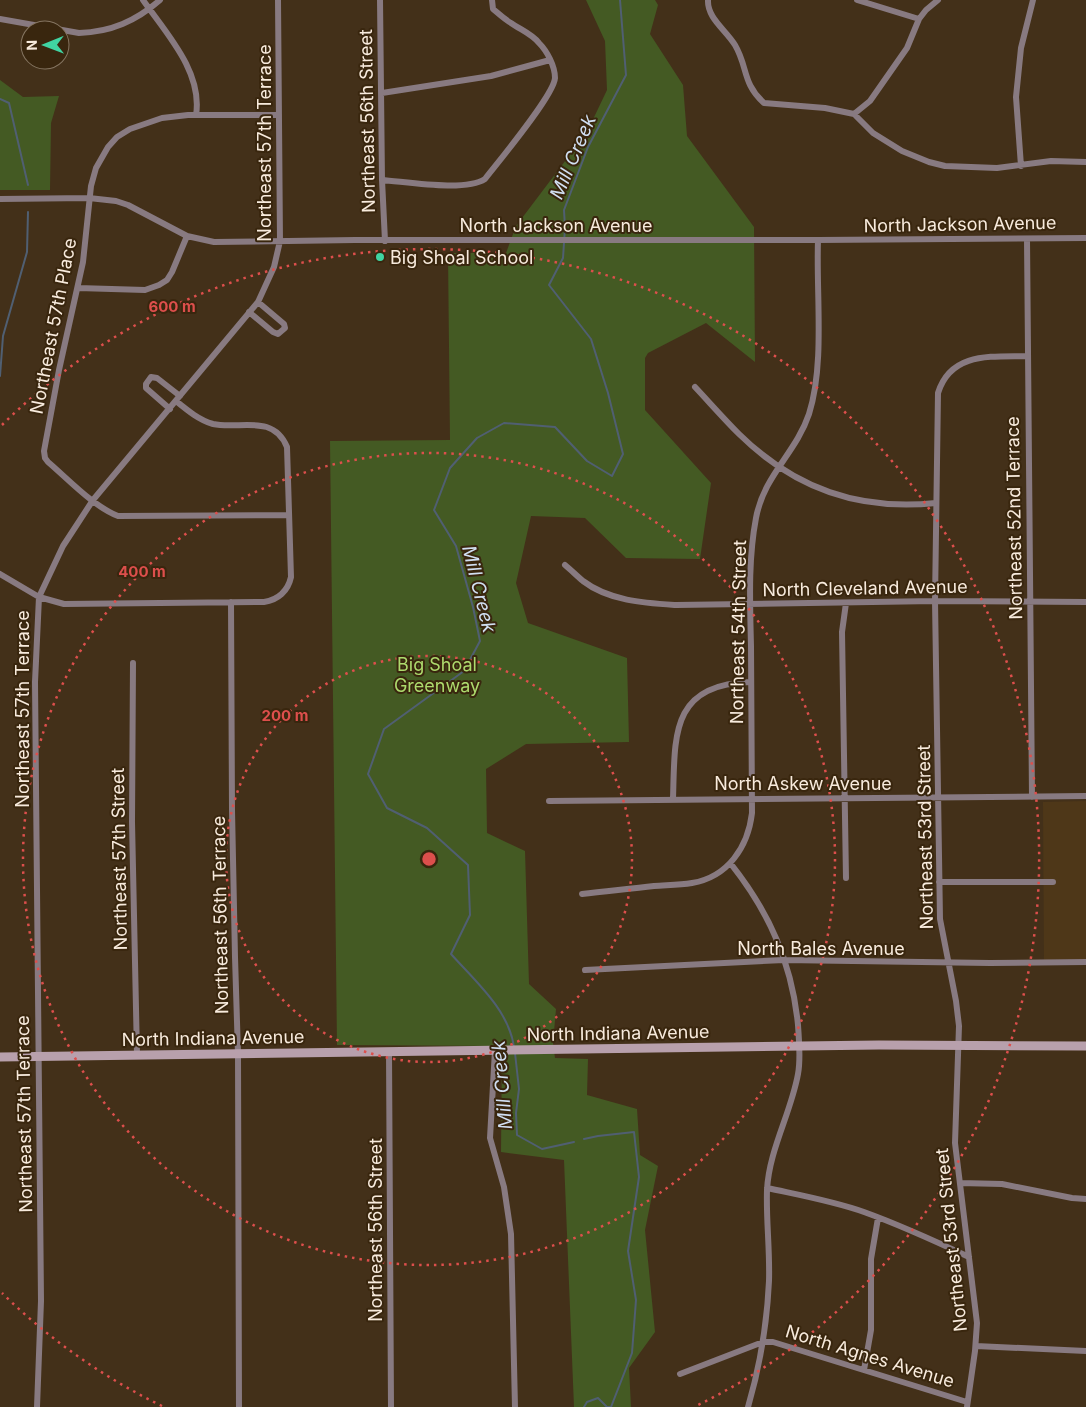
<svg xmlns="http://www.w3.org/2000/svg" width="1086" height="1407" font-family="Inter,sans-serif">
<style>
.built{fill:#4e3718}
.green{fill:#445a23}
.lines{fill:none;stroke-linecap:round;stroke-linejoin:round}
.stream{stroke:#505f72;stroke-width:2}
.street{stroke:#887a81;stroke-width:6}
.secondary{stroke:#b8a0ac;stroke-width:9}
.ring{fill:none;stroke:#dd4f4c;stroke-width:2.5;stroke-dasharray:2.5 5}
.poi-dot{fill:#40d4a2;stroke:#39260e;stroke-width:2}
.labels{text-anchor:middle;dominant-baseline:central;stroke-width:4;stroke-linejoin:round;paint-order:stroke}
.street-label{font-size:18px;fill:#f8ebdd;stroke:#39260e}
.poi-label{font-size:18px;fill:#f8ebdd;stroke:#39260e;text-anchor:start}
.park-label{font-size:18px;fill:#adda6d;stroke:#39260e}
.water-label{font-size:19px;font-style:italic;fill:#d1dff2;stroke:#39260e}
.centre{fill:#dd4f4c;stroke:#39260e;stroke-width:2.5}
.ring-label{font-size:15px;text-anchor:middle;font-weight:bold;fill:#dd4f4c;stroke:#39260e;stroke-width:4;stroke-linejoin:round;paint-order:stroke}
</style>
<rect width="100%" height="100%" fill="#433019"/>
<path class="built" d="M1086,801V959L1044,960L1043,802Z"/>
<path class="green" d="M586,0H655L658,5L650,34L683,85L687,136L754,227L755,362L706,323L648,353L645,358V410L711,483L700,559L626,558L585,518L531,516L516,583L528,623L627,658L629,742L526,744L486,769L487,833L525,851L529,984L556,1009L553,1043L555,1058L588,1059L587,1095L637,1109L640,1155L658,1166L645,1230L655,1332L629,1368L631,1407H574L564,1160L501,1152L502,1046L337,1045L330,441L450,440L448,253H506L516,226L587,132L607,90L605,41Z
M0,80L23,97L59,96L51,123L50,190H0Z"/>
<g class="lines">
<path class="stream" d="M0,99L9,103L28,185
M0,376L3,336L27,252L28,212
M514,1048C510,1011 475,981 451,954L470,915L468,865L427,828L387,808L368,774L384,729L464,671L480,641L473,607L456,546L434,510L450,468L477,438L504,423L555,427L587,461L612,476L623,454L608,393L591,339L549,285L563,258L565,228L564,210L588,147L626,75L620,0
M515,1053L519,1089L516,1113L517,1135L542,1149L574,1142
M584,1139L598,1136L634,1132L639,1177L628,1251L636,1300L632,1353L611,1407H608
M584,1407L587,1402L598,1398L607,1407"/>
<path class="street" d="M143,0C166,33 203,72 196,115
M380,0L382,180L385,241
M708,0C707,18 726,30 735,45C748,67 742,83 764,103L825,108L854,114L873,133L902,151L929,162L945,166L997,168L1051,161L1086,162
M857,0L919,19
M0,19L79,33C111,32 136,21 160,0
M382,93L491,76L550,60
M854,114L870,101L907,48L919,19L926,10L938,0
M279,115H188L162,118L130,129L117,137L108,147L96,168L91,186L83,262L59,370L44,451L45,458L48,462C68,479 94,507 118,516L289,515
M1021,166L1016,97L1021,48L1033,0
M382,180C408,182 465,192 485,179C499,161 554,95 555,78C555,66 547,51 539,43C532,34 521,30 511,23C504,19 499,14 493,9L492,0
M0,199L89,198L116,201L128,205L187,236L214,242L355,240H818L1086,238
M1027,239L1032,797
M78,288L145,290L159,285L167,280L172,272L187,236
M249,312L273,332L278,334L285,328L284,324L258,302
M695,387C710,403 724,419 739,434C795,489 859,511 936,503
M170,409L146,388V384L151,377L157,378L180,396
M565,565C571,570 577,576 583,581C609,601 645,603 676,605L935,601L1086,602
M0,574L39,597L64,604L264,602C278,600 288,591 291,577L287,447C273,413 239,430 213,424C199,420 187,410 176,401
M231,602L232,810L235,957L238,1054L239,1407
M133,663L132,822L137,1055
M673,799C675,736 670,684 751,682
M549,801L1086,796
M731,864C769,912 792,963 798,1025C799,1041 801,1058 798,1074C791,1113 769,1150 767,1190C766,1220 770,1250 769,1281C767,1323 760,1366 748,1407
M846,878L842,632L846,603
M939,882H1053
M582,894C606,891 630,889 654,886C667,885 679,885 692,883C728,877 748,847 752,813C752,757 751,702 751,646C750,603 748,560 756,518C764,475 796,453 809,414C825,364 816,294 818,240
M585,970L784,960L990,963L1086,962
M495,1050L490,1138L504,1187L511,1234L515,1407
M389,1052L391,1407
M960,1183L1002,1184L1072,1198L1086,1199
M767,1188C799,1195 833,1201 864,1212C900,1225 935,1241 969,1257
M976,1346L1086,1351
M864,1370L871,1330V1259L878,1218
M680,1374L763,1342H773L967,1402
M37,1407L41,1301L35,682L39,597L63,546L93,500L258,302L274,267L280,241L278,0
M967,1407L975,1351L977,1323L955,1143L959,1026L956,1001L940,919L935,601L938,393C951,351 993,357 1028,356"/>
<path class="secondary" d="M0,1057L879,1045L1086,1046"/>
</g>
<g class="ring">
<circle cx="429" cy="859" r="203"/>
<circle cx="429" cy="859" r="406"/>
<path d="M162 1406A609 609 0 0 1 2 1293M2 425A609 609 0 1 1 696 1406"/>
</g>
<circle class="poi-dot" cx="380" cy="257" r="5"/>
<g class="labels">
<g class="street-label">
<text transform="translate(367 121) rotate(-91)">Northeast 56th Street</text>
<text transform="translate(264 143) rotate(-90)">Northeast 57th Terrace</text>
<text transform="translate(960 224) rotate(-1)">North Jackson Avenue</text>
<text x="556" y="225">North Jackson Avenue</text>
<text transform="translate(53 326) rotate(-79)">Northeast 57th Place</text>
<text transform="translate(1014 518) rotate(-91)">Northeast 52nd Terrace</text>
<text transform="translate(865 588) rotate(-1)">North Cleveland Avenue</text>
<text transform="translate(738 632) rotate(-89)">Northeast 54th Street</text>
<text transform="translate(22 709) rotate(-90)">Northeast 57th Terrace</text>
<text x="803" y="783">North Askew Avenue</text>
<text transform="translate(925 837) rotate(-91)">Northeast 53rd Street</text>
<text transform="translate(119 859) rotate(-91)">Northeast 57th Street</text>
<text transform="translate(220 915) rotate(-91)">Northeast 56th Terrace</text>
<text x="821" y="948">North Bales Avenue</text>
<text transform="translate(618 1033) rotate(-1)">North Indiana Avenue</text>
<text transform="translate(213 1038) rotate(-1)">North Indiana Avenue</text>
<text transform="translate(24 1114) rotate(-91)">Northeast 57th Terrace</text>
<text transform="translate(375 1230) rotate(-90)">Northeast 56th Street</text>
<text transform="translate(951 1240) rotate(-96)">Northeast 53rd Street</text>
<text transform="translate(870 1356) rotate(17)">North Agnes Avenue</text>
</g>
<g class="poi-label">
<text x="390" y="257">Big Shoal School</text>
</g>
<g class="park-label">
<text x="437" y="664">Big Shoal<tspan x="437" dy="21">Greenway</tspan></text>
</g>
<g class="water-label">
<text transform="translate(573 157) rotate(-67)">Mill Creek</text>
<text transform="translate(479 589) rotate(76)">Mill Creek</text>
<text transform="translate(502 1085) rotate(-95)">Mill Creek</text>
</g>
</g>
<circle cx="429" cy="859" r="8" class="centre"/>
<g class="ring-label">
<text x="172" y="312">600 m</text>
<text x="142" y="577">400 m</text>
<text x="285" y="721">200 m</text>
</g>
<g transform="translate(45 45) rotate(269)"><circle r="24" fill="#39260e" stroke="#857561"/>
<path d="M0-4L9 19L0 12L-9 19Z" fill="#40d4a2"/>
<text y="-8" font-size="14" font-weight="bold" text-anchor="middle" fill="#f8ebdd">N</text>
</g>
</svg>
